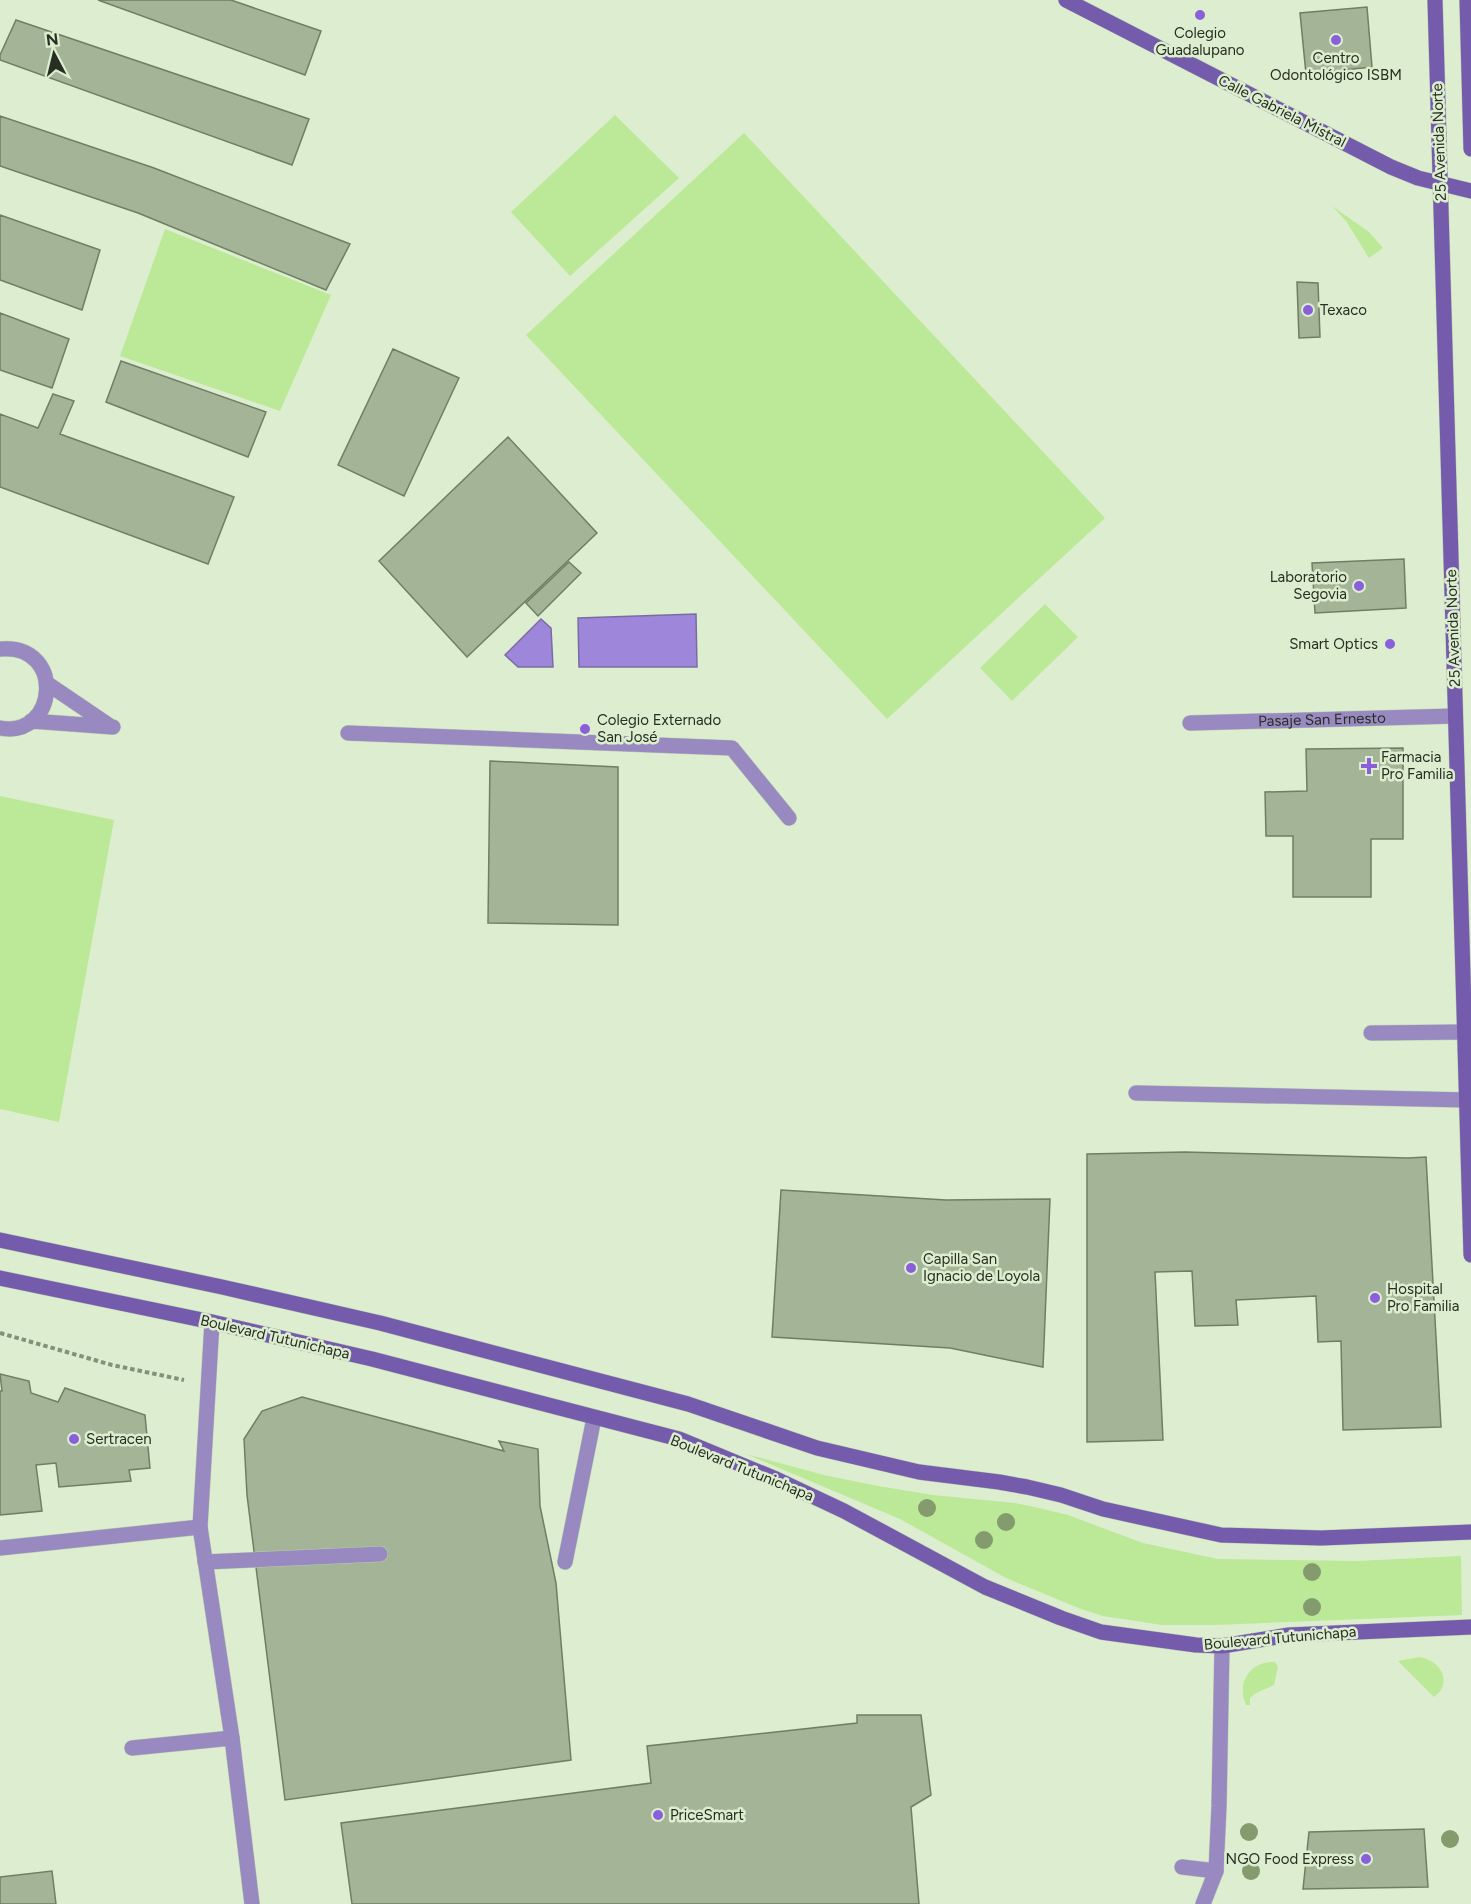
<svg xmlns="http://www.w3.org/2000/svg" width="1471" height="1904" font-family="Figtree,sans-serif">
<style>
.green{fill:#bce997}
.water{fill:#9e86da;stroke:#7a6ca3;stroke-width:1.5}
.building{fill:#a3b497;stroke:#6f7f63;stroke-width:1.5}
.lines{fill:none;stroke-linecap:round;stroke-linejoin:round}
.lane-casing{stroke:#bbcbb0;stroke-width:16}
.street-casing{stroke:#bbcbb0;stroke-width:16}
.secondary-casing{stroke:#bbcbb0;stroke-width:16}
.path{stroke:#84907a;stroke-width:4;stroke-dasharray:4.5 3;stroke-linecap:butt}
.lane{stroke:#988ac1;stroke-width:15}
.street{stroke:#988ac1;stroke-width:15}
.secondary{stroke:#745bac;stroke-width:15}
.tree{fill:#839b6d}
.poi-dot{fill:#8a60da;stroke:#dceecf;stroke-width:2}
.labels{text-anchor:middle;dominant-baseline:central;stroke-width:5;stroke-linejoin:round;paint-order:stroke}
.poi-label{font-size:15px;fill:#272e22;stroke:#dceecf;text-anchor:start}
.street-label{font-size:15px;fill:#272e22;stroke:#dceecf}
</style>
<rect width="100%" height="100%" fill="#dceecf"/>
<path class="green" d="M615,115L679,178L570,276L511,212Z
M744,133L1105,518L887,719L526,335Z
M1332,206L1369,232L1383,248L1369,258L1346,221Z
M165,229L331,295L280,411L120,356Z
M1045,604L1078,637L1012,701L980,668Z
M0,796L114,820L59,1122L0,1109Z
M746,1454L824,1475L878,1486L933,1495L1015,1503L1039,1508L1068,1515L1143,1543L1218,1559L1357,1561L1461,1556L1462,1615L1215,1625H1162L1103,1616L1081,1609L1006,1578L900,1519Z
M1419,1657C1440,1660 1454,1682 1434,1697L1398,1661Z
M1275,1662L1278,1667L1274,1685L1256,1693L1250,1698V1705H1246C1236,1683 1250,1661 1275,1662Z"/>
<path class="water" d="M696,614L697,667H579L578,618Z
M541,619L551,628L553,667H518L505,655Z"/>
<path class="building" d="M98,0H231L321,31L305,75Z
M1367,7L1372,67L1306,74L1300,13Z
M16,20L309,119L292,165L0,60V55Z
M0,116L154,168L350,244L326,290L138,213L0,166Z
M0,215L100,250L82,310L0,280Z
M1297,282L1318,283L1320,337L1299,338Z
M0,313L69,339L52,388L0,370Z
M393,349L459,378L404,496L338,465Z
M121,361L266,412L248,457L106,402Z
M53,394L74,401L60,434L234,497L208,564L0,487V414L38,428Z
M508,437L597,533L467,657L379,561Z
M1404,559L1406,608L1315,613L1312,563Z
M569,562L581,573L538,616L526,603Z
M1403,748V839H1371V897H1293V836H1266L1265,792L1307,791L1306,749Z
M490,761L618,767V925L488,923Z
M1185,1152L1408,1158L1426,1157L1441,1427L1343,1430L1341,1341L1318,1342L1316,1296L1236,1300L1238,1325L1195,1326L1192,1271L1155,1272L1163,1440L1087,1442V1154Z
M781,1190L946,1200L1050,1199L1043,1367L950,1348L772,1337Z
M0,1374L29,1381L31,1393L58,1402L65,1388L145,1415L150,1468L129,1470L131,1481L59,1487L56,1463L36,1465L42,1511L0,1515V1391H2Z
M302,1397L504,1451L499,1441L538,1449L540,1506L556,1583L571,1760L285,1800L247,1495L244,1439L262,1411Z
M857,1715H921L931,1795L911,1807L919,1904H352L341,1823L651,1783L647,1746L857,1723Z
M1424,1829L1428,1887L1303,1889L1309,1832Z
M52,1871L56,1904H0V1877Z"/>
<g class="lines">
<defs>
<path id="lane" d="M0,649C66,643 58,739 0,728
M48,684L110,726
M31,721L113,727
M348,733L732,748L789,818
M1371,1033L1465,1032
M1136,1093L1467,1100
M205,1562L380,1554
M565,1562L594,1418
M132,1748L232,1738
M1182,1867L1216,1871L1219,1806L1222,1646"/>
<g id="street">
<path id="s1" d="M1190,723L1455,716"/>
<path d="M212,1322L200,1527L232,1738L252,1904"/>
<path d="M0,1548L200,1527"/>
<path d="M1203,1904L1216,1871"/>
</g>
<path id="secondary" d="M1066,0L1391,167L1418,178L1471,191
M1435,0L1471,1255
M1467,0L1471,149
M0,1240L222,1287L380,1323L688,1404L817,1448L919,1472L999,1482L1027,1487L1061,1495L1103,1509L1221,1535L1321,1538L1471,1532
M0,1278L212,1322L372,1359L679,1439L776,1479L844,1511L985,1587L1061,1618L1101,1632L1196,1645L1222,1646L1289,1635L1471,1627"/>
</defs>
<use href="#lane" class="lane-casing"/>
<use href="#street" class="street-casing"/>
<use href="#secondary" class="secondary-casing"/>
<path class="path" d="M0,1333L112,1365L184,1380"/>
<use href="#lane" class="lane"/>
<use href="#street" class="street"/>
<use href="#secondary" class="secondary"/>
</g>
<g class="tree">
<circle cx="927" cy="1508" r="9"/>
<circle cx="1006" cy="1522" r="9"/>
<circle cx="984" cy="1540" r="9"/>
<circle cx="1312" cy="1572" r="9"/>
<circle cx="1312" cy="1607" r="9"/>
<circle cx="1249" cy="1832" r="9"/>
<circle cx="1450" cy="1839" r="9"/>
<circle cx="1251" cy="1871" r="9"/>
</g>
<g class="poi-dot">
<circle cx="1200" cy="15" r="6"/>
<circle cx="1336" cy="40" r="6"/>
<circle cx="1308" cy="310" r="6"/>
<circle cx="1359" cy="586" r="6"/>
<circle cx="1390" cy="644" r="6"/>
<circle cx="585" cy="729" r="6"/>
<path d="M1366 757h6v6h6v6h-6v6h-6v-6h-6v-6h6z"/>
<circle cx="911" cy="1268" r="6"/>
<circle cx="1375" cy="1298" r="6"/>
<circle cx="74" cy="1439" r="6"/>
<circle cx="658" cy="1815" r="6"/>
<circle cx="1366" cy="1859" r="6"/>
</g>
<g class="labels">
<g class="poi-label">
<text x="1200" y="33" text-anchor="middle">Colegio<tspan x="1200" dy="17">Guadalupano</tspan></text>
<text x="1336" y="58" text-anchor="middle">Centro<tspan x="1336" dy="17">Odontológico ISBM</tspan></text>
<text x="1320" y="310">Texaco</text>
<text x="1347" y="577" text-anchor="end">Laboratorio<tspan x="1347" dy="17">Segovia</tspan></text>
<text x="1378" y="644" text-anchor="end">Smart Optics</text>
<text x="597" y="720">Colegio Externado<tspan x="597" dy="17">San José</tspan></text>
<text x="1381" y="757">Farmacia<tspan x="1381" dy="17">Pro Familia</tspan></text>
<text x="923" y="1259">Capilla San<tspan x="923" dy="17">Ignacio de Loyola</tspan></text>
<text x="1387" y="1289">Hospital<tspan x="1387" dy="17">Pro Familia</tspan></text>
<text x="86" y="1439">Sertracen</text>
<text x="670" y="1815">PriceSmart</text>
<text x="1354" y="1859" text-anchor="end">NGO Food Express</text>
</g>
<g class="street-label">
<text transform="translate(1282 111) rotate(27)">Calle Gabriela Mistral</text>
<text transform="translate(1439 142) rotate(-92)">25 Avenida Norte</text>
<text transform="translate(1453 628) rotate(-92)">25 Avenida Norte</text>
<text stroke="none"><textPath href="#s1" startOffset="132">Pasaje San Ernesto</textPath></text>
<text transform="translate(275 1337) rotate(13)">Boulevard Tutunichapa</text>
<text transform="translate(742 1468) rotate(22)">Boulevard Tutunichapa</text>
<text transform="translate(1280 1638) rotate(-5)">Boulevard Tutunichapa</text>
</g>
</g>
<g transform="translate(54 54) rotate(353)" stroke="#dceecf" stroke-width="4.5" paint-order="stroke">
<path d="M0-4.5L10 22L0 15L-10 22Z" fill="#272e22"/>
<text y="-9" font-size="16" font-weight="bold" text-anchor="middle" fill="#272e22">N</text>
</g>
</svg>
